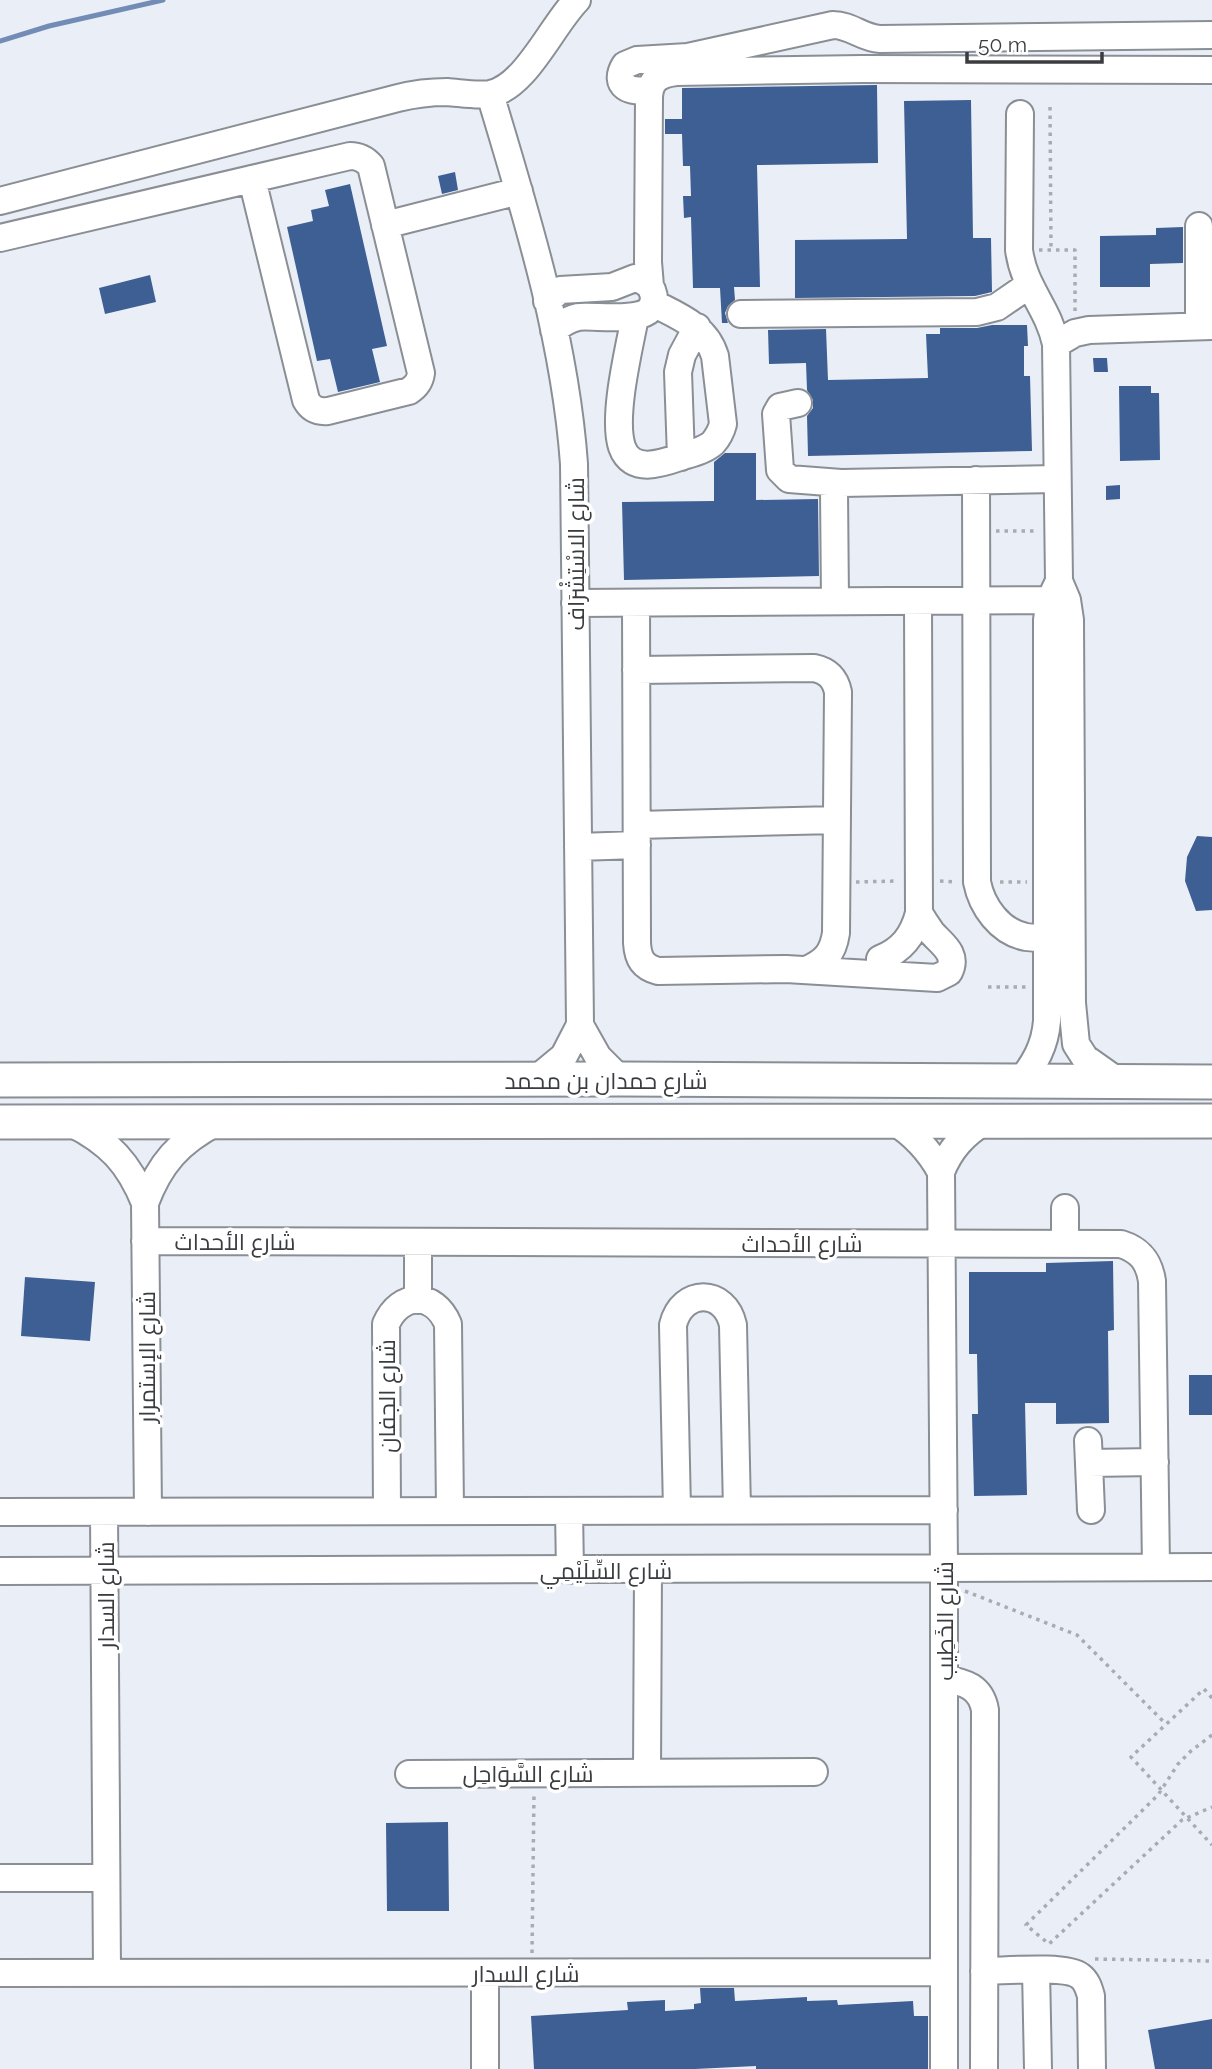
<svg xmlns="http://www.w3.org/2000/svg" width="1212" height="2069" font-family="Raleway,Cairo,sans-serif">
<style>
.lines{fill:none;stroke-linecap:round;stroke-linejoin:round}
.stream{stroke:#738cb6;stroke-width:5}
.building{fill:#3e5f93}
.minor-casing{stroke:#8a8e95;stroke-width:30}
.major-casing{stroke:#8a8e95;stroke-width:37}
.path{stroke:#a8acb2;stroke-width:3.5;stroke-dasharray:3.5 5;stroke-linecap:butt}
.minor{stroke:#fff;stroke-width:26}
.major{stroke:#fff;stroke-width:33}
.labels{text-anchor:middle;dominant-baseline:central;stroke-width:7;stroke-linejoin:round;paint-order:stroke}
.street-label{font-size:23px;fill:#3a3c3f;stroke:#fff}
</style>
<rect width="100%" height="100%" fill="#eaeff7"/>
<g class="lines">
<path class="stream" d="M0,41L49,26L163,0"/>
</g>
<path class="building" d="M877,85L878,163L757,165L760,287H734L735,300L728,306L725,313L728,323H722L720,288H693L691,217L684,218L683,196H691L690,166H683L682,134H665V119H682V88Z
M971,100L973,238H991L992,292L975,296L795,298V240L907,239L904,101Z
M455,172L458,190L442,194L438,176Z
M350,184L387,346L372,349L380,382L338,392L330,359L317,361L287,227L313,221L311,210L329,206L325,190Z
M1183,227V263L1150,264V287H1100V236L1156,235V228Z
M150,275L156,302L105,314L99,288Z
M992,325H1027L1028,346H1024V376H1030L1032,451L808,456L807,416L813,408V400L807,390L806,363L769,364L768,330L826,329L828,380L928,378L926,334H940V328H977Z
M1093,358H1107L1108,372H1094Z
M1119,386H1151V393H1159L1160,460L1120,461Z
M725,453H756V500L818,499L819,576L624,580L622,502L714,501V462Z
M1120,485V499L1106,500V486Z
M1197,836L1212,837V910L1196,911L1185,881L1187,857Z
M1113,1261L1114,1330L1108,1331L1109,1423L1056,1424V1403H1025L1027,1495L974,1496L972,1414H978L977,1354H969V1272H1046V1263Z
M25,1277L95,1282L90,1341L21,1336Z
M1189,1375H1212V1415H1189Z
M448,1822L449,1911H387L386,1823Z
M700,1988H734L735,2001L807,1997V2001L837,2000L838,2005L913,2001L914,2016H928V2069H756V2066L695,2069H534L531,2016L628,2010L627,2002L665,2000V2011L694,2009V2004L701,2003Z
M1212,2019V2069H1155L1148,2030Z"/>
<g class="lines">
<defs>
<path id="minor" d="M649,89C631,94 612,86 625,65L637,60L688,57L833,25C851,25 862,38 880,39L1212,35
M490,94C526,214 565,338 574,464L580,1025L564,1056L535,1080
M1020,114L1019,250C1024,288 1048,307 1056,344L1059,581L1067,600L1070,620L1072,1003L1076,1044L1085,1058L1119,1082
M0,201L398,98C414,94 430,92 447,92C461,93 476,96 490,94C526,87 552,25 577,0
M385,225L519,191
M1199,226V326
M0,238L350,156C359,156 365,159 371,166L421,373C420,381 417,386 409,391L328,411C317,412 311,409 306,400L252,179
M650,286L648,262L649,97C650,79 660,74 676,72L862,69L1212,70
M547,301L560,290L612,287L635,278C642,280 649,283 652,290C667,329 596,314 578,317C568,319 561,324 554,330
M741,314L977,312L997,307L1029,285
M635,317C629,349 612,417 622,447C632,475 663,463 683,456C693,453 705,450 713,443C718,437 721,432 723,424L715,356C706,326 678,316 653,303
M1056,344L1075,333L1089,330L1212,326
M798,403L780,407L776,414L780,470L789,479L841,483
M681,457L678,372L682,355L697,327
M976,480L977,882C982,907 1000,932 1026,937C1041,939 1057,938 1071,938
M835,601L834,491L836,486L841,483L1056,479
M575,603L1050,600
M636,603L637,943C638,959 643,967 658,971L786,969L937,978L949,972C958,954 943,945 932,933C927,926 923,920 919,913
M636,670L814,668C828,671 835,678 838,692L836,933C833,953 825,962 806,970
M637,825L836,820
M578,847L637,845
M880,959C902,950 913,936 919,913L918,601
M580,1025L598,1057L620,1079
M1020,1082C1035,1063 1045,1046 1047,1021V620L1050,600L1059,581
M893,1121C914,1134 929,1150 941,1172
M71,1123C109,1142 129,1163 145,1203
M1065,1208V1244
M145,1241L1121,1244C1140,1250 1149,1261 1152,1281L1156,1567
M418,1242V1300
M1088,1441L1091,1510
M1089,1463L1155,1462
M677,1510L673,1325C682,1288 725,1288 733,1325L737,1510
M387,1511L386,1324C400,1292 434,1291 448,1324L450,1510
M569,1511L570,1570
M0,1512L944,1510
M104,1512L107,1973
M148,1512L145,1203C160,1163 179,1142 217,1122
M0,1571L1212,1567
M944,1679C965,1682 981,1687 985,1710L984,2069
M647,1773L648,1569
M409,1774L814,1772
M0,1878H106
M1036,1970L1038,2069
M984,1971C1004,1971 1066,1965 1080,1976C1087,1981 1089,1989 1091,1996L1092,2069
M0,1973L944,1972
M485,1973V2069
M944,2069V1569L941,1172C950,1149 964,1134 985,1121"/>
<path id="major" d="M0,1080L620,1079L1212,1082
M0,1122L1212,1121"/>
</defs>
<use href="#minor" class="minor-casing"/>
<use href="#major" class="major-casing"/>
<path class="path" d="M1050,107L1051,250
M1039,250H1075V311
M996,531H1038
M940,881L957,882
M856,882L897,881
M1000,882H1027
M988,987H1027
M965,1591L1077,1635L1166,1724
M1212,1698L1204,1689L1131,1757L1212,1845
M1212,1735L1191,1751L1178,1764L1158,1795L1026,1925L1049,1944L1182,1820L1212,1807
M532,1953L534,1793
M1095,1959L1212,1961"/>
<use href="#minor" class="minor"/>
<use href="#major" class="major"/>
</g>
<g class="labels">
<g class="street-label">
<text transform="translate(575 554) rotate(-90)">شارع الاسْتِشْرَاف</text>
<text x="606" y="1080">شارع حمدان بن محمد</text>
<text x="235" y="1241">شارع الأحداث</text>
<text x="802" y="1243">شارع الأحداث</text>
<text transform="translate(146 1357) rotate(-90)">شارع الإستمرار</text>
<text transform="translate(386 1396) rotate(-90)">شارع الجفان</text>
<text x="606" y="1570">شارع السِّلَيْمِي</text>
<text transform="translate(105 1595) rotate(-90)">شارع السدار</text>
<text transform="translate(944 1621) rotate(-90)">شارع الخَطِيب</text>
<text x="528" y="1773">شارع السَّوَاحِل</text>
<text x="526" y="1973">شارع السدار</text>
</g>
</g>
<path d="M967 52v10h135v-10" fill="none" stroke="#3a3c3f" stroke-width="3.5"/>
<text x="978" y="52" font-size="21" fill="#3a3c3f" stroke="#ffffff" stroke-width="5" paint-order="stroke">50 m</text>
</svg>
